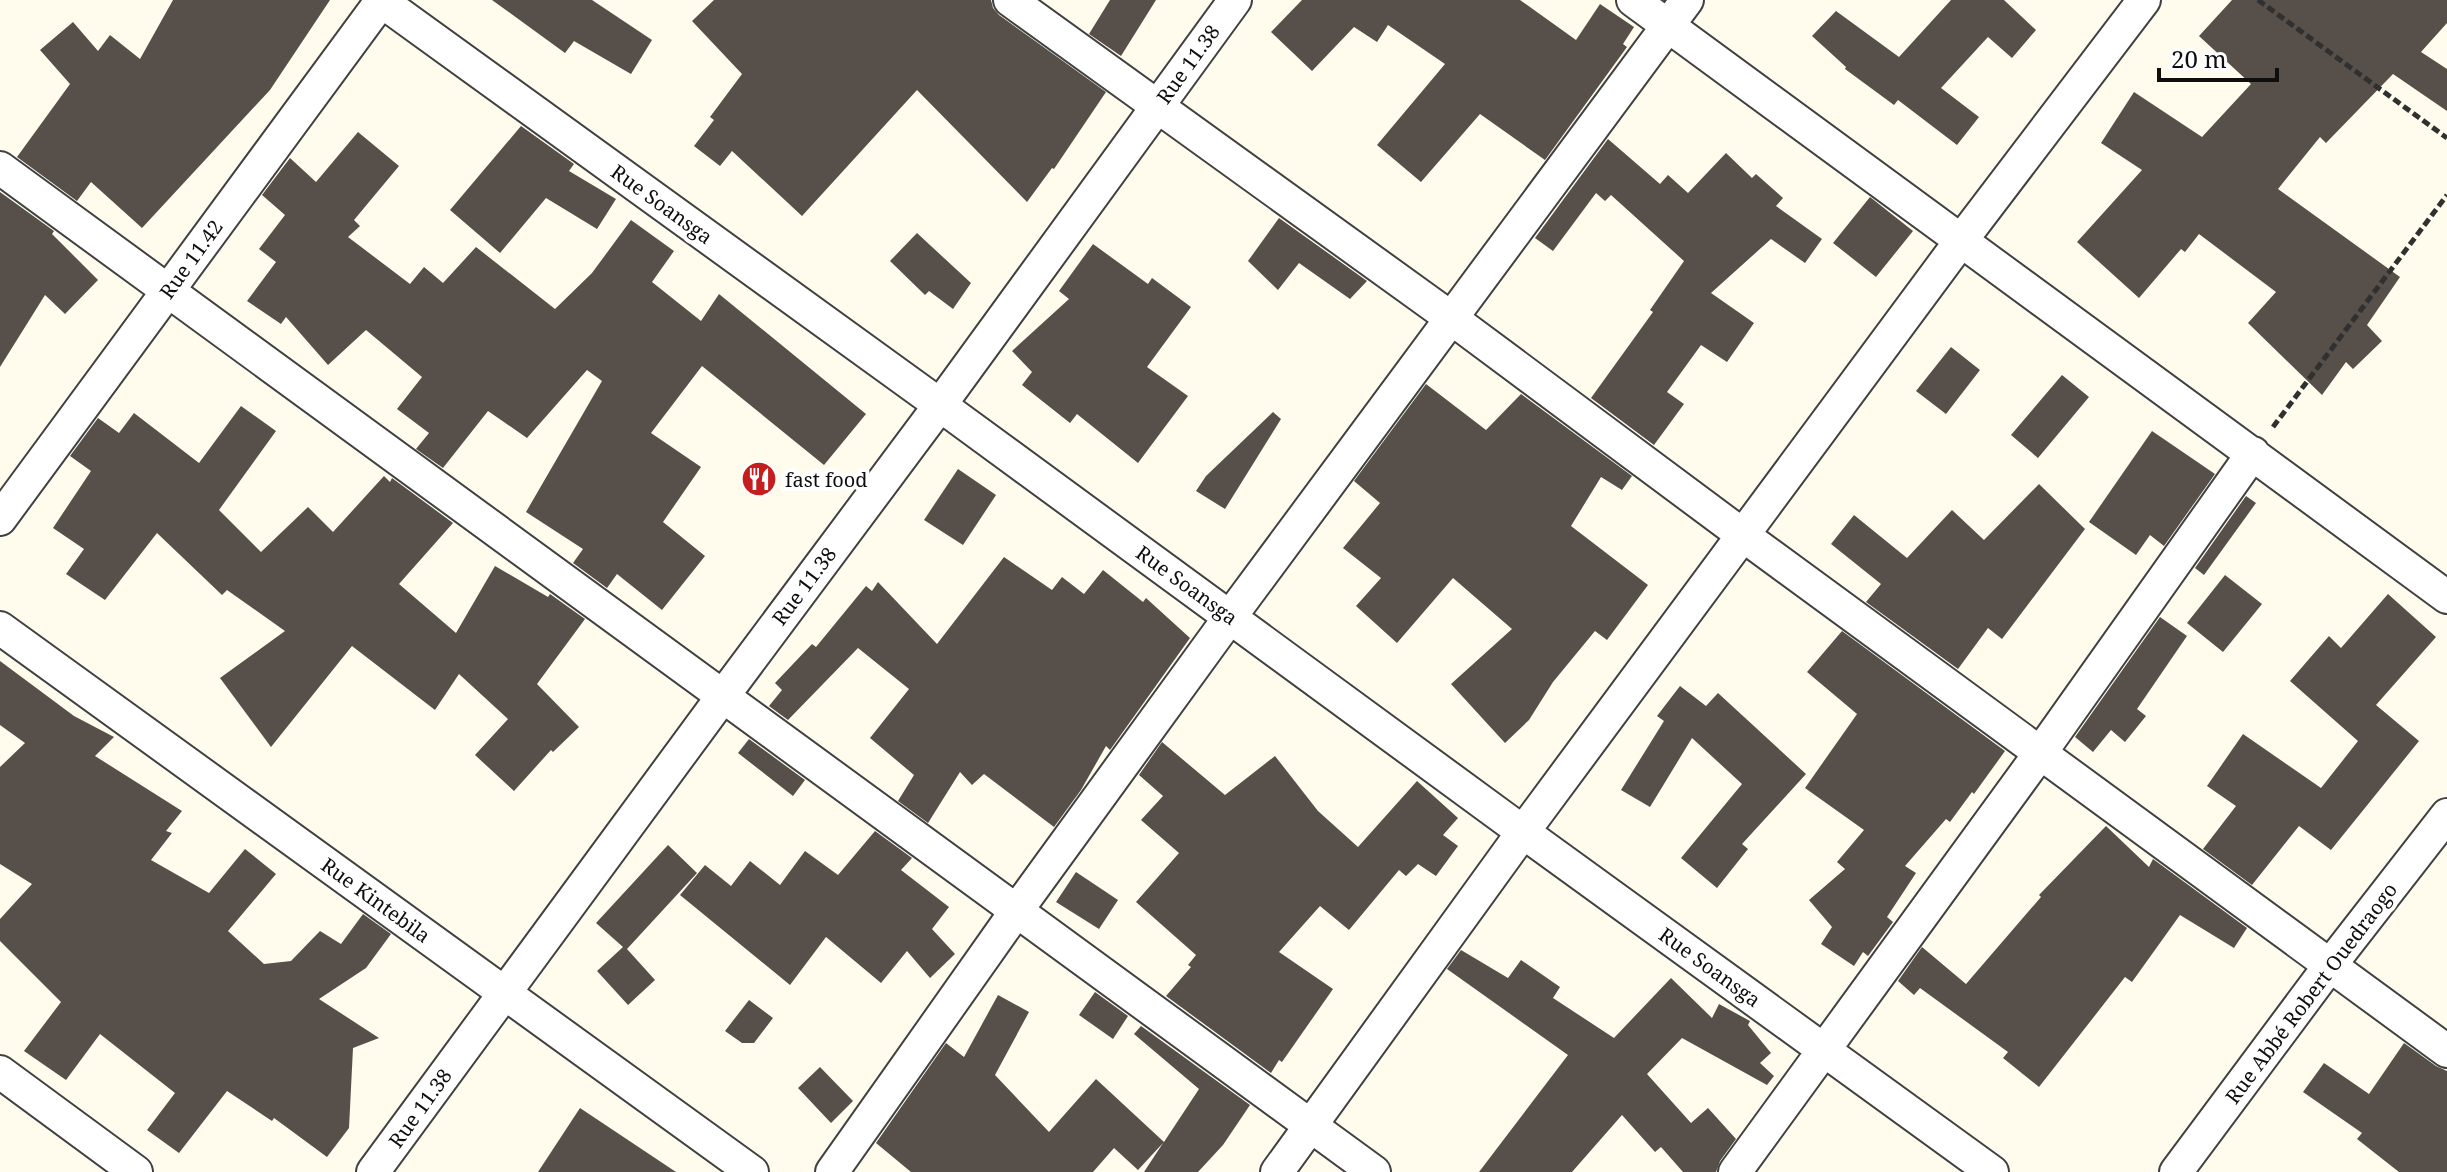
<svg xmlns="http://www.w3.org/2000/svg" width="2447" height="1172" font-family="'Noto Serif',serif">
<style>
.building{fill:#574f49}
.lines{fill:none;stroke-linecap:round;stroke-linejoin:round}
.minor-casing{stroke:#414141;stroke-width:36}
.path{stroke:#303030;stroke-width:5;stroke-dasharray:8 4;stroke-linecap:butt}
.minor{stroke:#fff;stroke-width:32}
.labels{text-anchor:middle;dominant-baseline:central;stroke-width:8;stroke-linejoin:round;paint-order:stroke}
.street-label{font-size:20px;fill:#0e0e0e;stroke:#fff}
.poi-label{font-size:20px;fill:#0e0e0e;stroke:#fff;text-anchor:start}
</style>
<rect width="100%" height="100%" fill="#fffcee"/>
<path class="building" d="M173,0H330L270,90L142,228L91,182L77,201L17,157L70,84L40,50L73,22L98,51L110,35L140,59Z
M492,0H592L652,40L631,74L574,41L565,53Z
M714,0H991L993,8L999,15L1106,92L1054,169L1052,168L1027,202L917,90L802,216L732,151L720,166L694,146L714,120L710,117L742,74L692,21Z
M1110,0H1156L1121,56L1089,34Z
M1302,0H1520L1576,40L1600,4L1634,27L1623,44L1627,47L1545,160L1480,114L1421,182L1377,145L1445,64L1388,25L1377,42L1354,27L1312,71L1271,32Z
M1951,0H2004L2036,30L2012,58L1988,37L1941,88L1979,117L1957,145L1898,100L1894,105L1845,69L1846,67L1812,36L1836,11L1899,57Z
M2232,0H2447V23L2421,52L2447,69V111L2393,74L2326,143L2320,137L2278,189L2400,277L2367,325L2382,341L2353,369L2346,362L2322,395L2248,323L2276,292L2199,234L2185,252L2181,249L2139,298L2077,242L2142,170L2101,143L2134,92L2202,137L2251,84L2199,36Z
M521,126L574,164L569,171L616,199L597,229L546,198L500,253L450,210Z
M358,132L399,166L354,220L360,226L348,237L410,284L424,267L443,283L476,247L555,309L592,273L631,220L674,251L652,282L701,321L719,294L866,414L824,465L702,366L651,433L701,467L663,522L705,556L662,610L617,574L607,588L573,563L583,549L526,512L602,381L587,370L527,438L488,411L443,468L416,449L429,433L397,409L422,377L366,330L328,365L286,317L281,324L247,301L276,262L259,249L285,215L262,195L290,158L316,182Z
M1608,139L1660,184L1668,175L1688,193L1726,153L1752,178L1756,174L1783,198L1776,206L1822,239L1805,263L1771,239L1711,293L1754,323L1727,362L1701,345L1667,392L1684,404L1654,445L1591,398L1653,312L1650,310L1684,261L1611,195L1605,201L1596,193L1553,251L1535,238Z
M0,192L54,231L52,234L98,280L65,314L45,295L0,367Z
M1870,197L1913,231L1876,277L1833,243Z
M1279,218L1367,281L1350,299L1299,263L1278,290L1248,261Z
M917,233L971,283L953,309L929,291L925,295L890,261Z
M1093,244L1148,284L1152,278L1191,307L1147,367L1188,396L1138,463L1077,414L1070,423L1022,385L1032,372L1012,351L1069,299L1059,291Z
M1951,347L1980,370L1946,414L1916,391Z
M2062,375L2089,397L2038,458L2011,435Z
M1426,384L1486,430L1521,394L1632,476L1622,490L1601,477L1571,526L1648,585L1607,640L1595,631L1553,682L1529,720L1505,743L1451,684L1512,629L1453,578L1397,643L1356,606L1381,578L1343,548L1380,503L1354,481Z
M241,406L276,431L219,510L261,552L308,507L333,532L384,476L390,482L392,478L453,523L399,584L456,633L495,566L548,597L550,594L585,619L537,684L579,727L553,752L551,750L514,791L475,755L508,719L459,674L435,710L352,646L271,747L220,678L285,631L227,590L222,595L157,533L105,600L66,574L84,549L53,528L91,471L70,456L98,418L119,433L134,413L199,463Z
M1273,412L1281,419L1225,509L1196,491L1206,476Z
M2152,431L2215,474L2164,546L2150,535L2136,555L2089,522Z
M958,469L996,495L963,545L924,520Z
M2039,484L2085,529L2002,639L1988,628L1958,669L1866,602L1881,584L1831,544L1854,515L1907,558L1952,510L1984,540Z
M2246,496L2256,503L2204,575L2195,568Z
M1004,557L1052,590L1062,577L1084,594L1103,570L1143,602L1146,598L1190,638L1110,750L1106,746L1081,790L1054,827L984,774L972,785L960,772L928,823L898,801L914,775L870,738L909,689L858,648L788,720L769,706L782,690L775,683L812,644L816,647L866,586L872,591L878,582L937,644Z
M2225,575L2262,604L2223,652L2187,623Z
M2388,594L2436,637L2376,705L2419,741L2331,850L2299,826L2252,885L2203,849L2236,806L2207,786L2243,734L2321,788L2358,741L2290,681L2329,636L2341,648Z
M2160,617L2187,636L2137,709L2146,716L2125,742L2111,730L2093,752L2075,737Z
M1842,631L2005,751L1974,794L1972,792L1950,822L1946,819L1905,866L1916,873L1887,917L1893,922L1868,956L1863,952L1854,966L1821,944L1832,927L1809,900L1845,869L1837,862L1864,830L1805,788L1857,714L1807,672Z
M0,661L74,716L114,737L95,756L182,811L166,831L172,833L151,860L209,893L245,849L276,874L228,931L264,964L291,961L320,931L341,944L363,914L391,934L366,968L319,999L379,1038L353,1048L349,1128L327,1157L274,1118L272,1121L227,1091L179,1153L147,1130L175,1093L100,1034L66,1080L24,1051L61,1002L0,941V919L32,884L0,864V767L25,743L0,725Z
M1680,686L1706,706L1718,693L1806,774L1742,844L1748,849L1717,888L1681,858L1742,784L1692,738L1650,807L1621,790L1664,721L1657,716Z
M749,739L805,780L793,796L738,753Z
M1162,742L1225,795L1275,756L1318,811L1358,847L1417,781L1458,818L1443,835L1458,846L1436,876L1418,864L1406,876L1399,870L1349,930L1320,906L1279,952L1333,989L1282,1062L1279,1060L1271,1073L1166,996L1191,967L1188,965L1196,955L1136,902L1179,853L1141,820L1163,796L1139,775Z
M2106,826L2149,867L2153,859L2247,928L2234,948L2180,915L2132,982L2125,977L2039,1087L2003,1058L2008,1052L1920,988L1914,995L1898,981L1922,947L1966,984L2041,897L2039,895Z
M875,831L912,858L901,870L949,907L932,929L955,954L930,978L907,951L881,983L826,937L790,985L680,895L705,865L731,886L750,861L780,885L805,851L838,875Z
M668,845L697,873L627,949L655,980L628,1005L597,971L623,947L596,923Z
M1076,872L1118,900L1099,929L1056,902Z
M1461,950L1508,978L1521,960L1560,987L1553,998L1614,1038L1671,978L1712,1018L1719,1004L1750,1021L1748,1025L1771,1053L1760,1063L1774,1076L1767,1085L1682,1038L1647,1074L1691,1123L1708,1108L1736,1139L1720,1161L1716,1172H1683L1661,1147L1655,1152L1622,1115L1572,1172H1479L1568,1055L1447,969Z
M1095,992L1128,1016L1113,1039L1079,1015Z
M998,995L1029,1012L995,1075L1049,1132L1096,1079L1164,1142L1199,1089L1134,1034L1141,1026L1250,1105L1223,1145L1198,1172H1144L1163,1143L1138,1170L1114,1148L1093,1172H911L876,1143L946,1043L964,1057Z
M749,1000L773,1018L754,1043H742L725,1031Z
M2404,1043L2436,1066L2447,1071V1172H2399L2357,1139L2362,1133L2303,1092L2324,1063L2369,1094Z
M820,1067L853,1101L831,1123L798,1088Z
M580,1108L676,1172H538Z"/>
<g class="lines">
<defs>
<path id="minor" d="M380,0L940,405L1523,832L1992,1172
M1010,0L1451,318L1744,536L2447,1051
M1633,0L2447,597
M0,168L1374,1172
M0,519L382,0
M0,628L752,1172
M0,1072L136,1172
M373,1172L723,696L940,405L1235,0
M832,1172L1017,910L1230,617L1687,0
M1277,1172L1523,832L1960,242L2144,0
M1735,1172L2041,752L2253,453
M2176,1172L2331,964L2447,815"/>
</defs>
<use href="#minor" class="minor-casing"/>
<path class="path" d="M2258,0L2447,138
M2273,427L2447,195"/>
<use href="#minor" class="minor"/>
</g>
<defs>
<symbol id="restaurant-disc" viewBox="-11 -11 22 22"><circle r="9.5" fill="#c51e1e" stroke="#fff"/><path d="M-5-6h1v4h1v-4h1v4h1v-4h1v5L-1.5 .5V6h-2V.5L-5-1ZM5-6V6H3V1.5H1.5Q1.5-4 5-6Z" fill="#fff"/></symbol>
</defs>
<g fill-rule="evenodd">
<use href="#restaurant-disc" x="739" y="459" width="40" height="40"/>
</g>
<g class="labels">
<g class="street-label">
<text transform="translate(1188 64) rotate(-54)">Rue 11.38</text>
<text transform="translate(662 204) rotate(36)">Rue Soansga</text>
<text transform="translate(191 259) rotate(-54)">Rue 11.42</text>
<text transform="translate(1187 585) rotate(36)">Rue Soansga</text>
<text transform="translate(804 586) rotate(-53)">Rue 11.38</text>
<text transform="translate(376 900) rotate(36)">Rue Kintebila</text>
<text transform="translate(1710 967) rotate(36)">Rue Soansga</text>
<text transform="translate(2311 993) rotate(-53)">Rue Abbé Robert Ouedraogo</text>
<text transform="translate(420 1108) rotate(-54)">Rue 11.38</text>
</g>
<g class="poi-label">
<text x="785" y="479">fast food</text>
</g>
</g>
<path d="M2159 68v12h118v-12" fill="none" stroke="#0e0e0e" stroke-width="4"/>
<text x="2171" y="68" font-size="24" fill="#0e0e0e" stroke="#ffffff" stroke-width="6" paint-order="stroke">20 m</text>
</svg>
